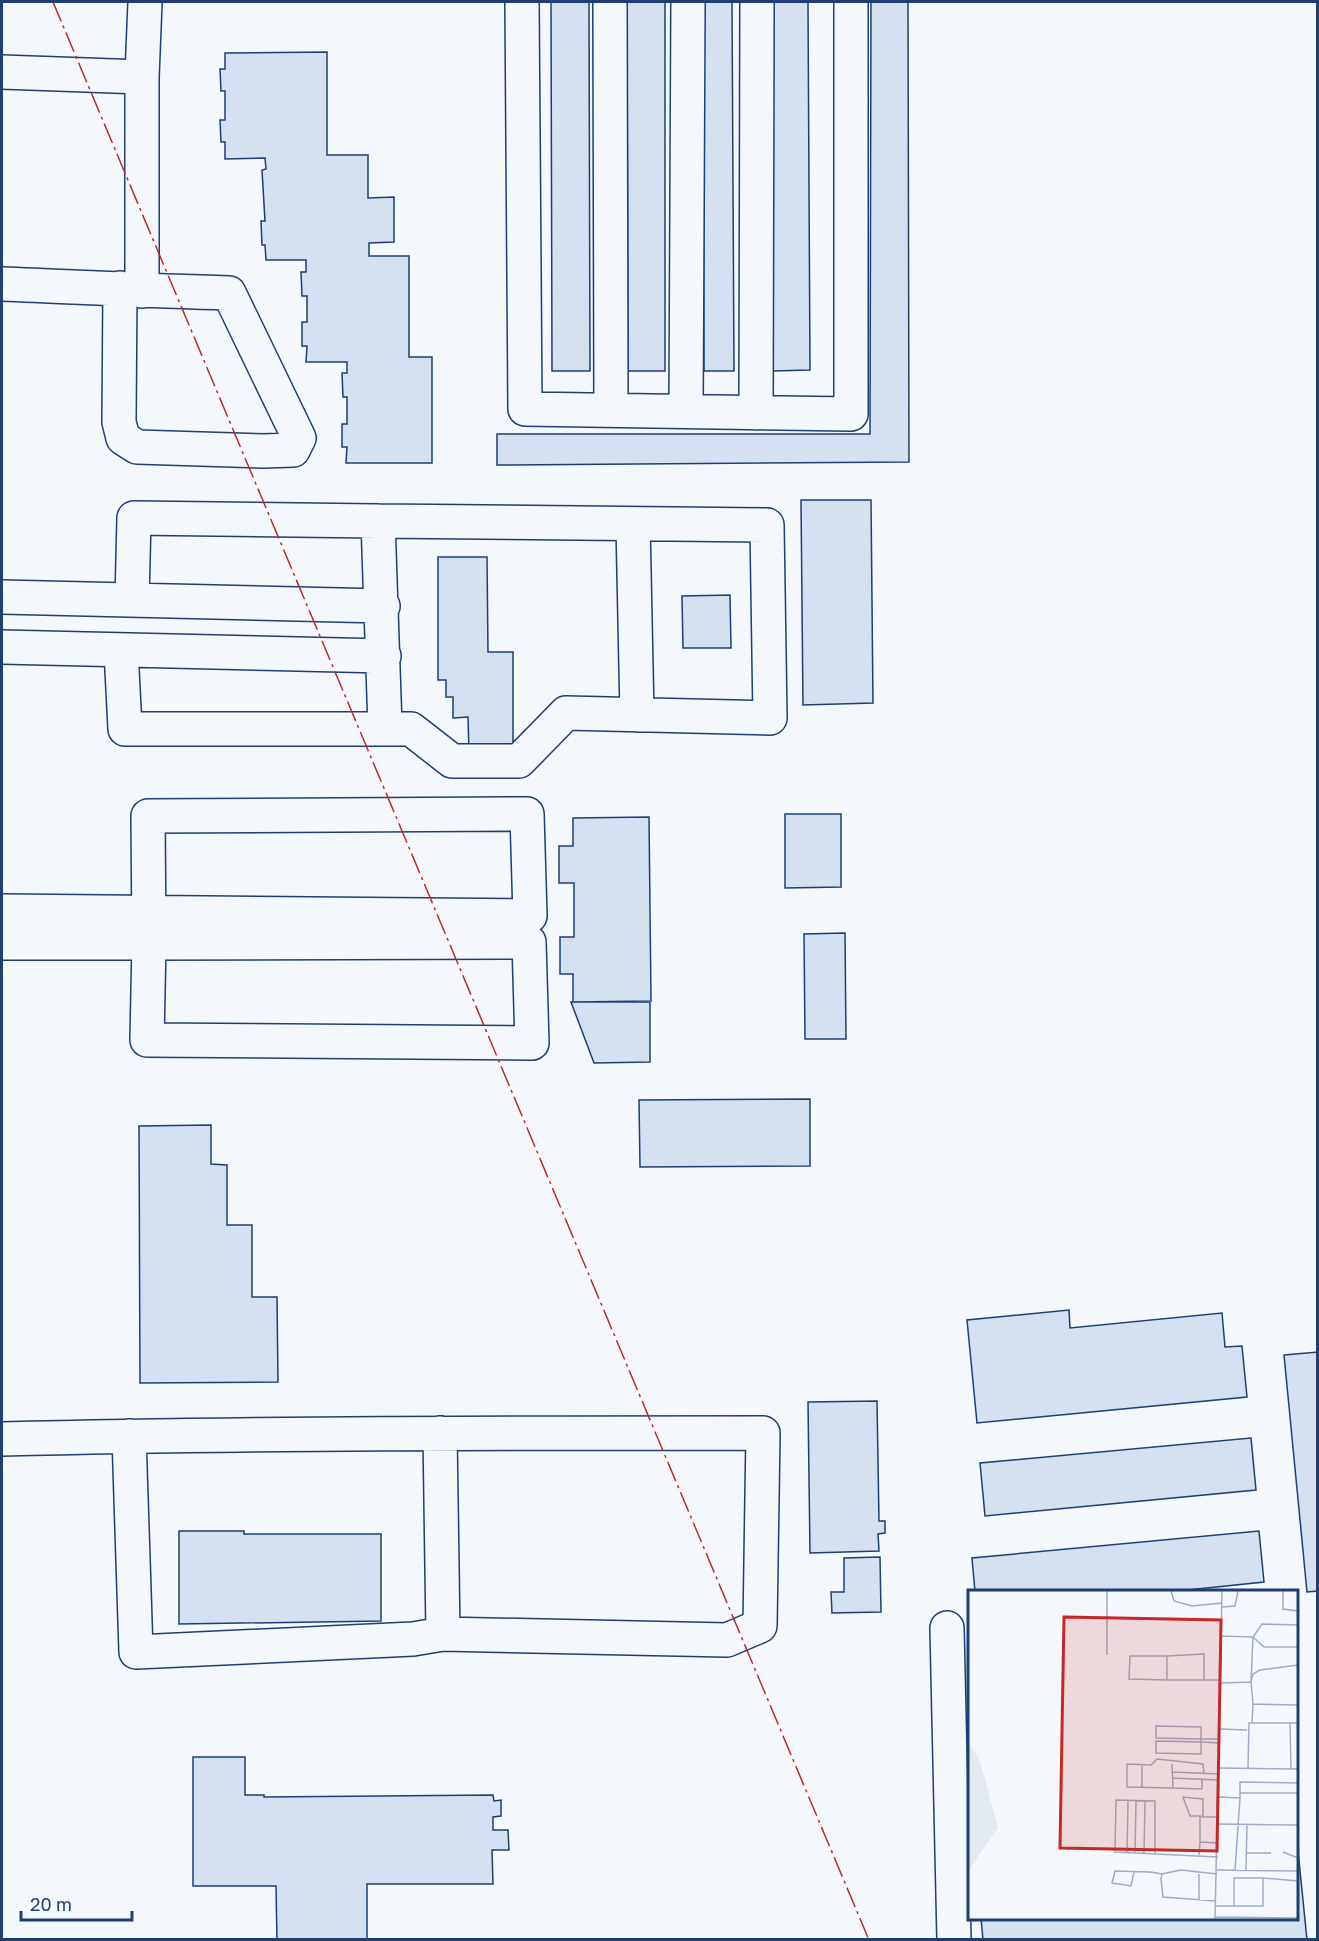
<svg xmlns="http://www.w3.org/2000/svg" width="1319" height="1941" font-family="'Golos Text',sans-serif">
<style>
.building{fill:#d5e0f0;stroke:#1d3f73;stroke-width:1.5}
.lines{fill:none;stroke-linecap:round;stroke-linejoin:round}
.minor-casing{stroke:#1d3f73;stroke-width:36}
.minor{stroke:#f4f7fb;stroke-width:33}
.power{stroke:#c62828;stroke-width:1.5;stroke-dasharray:21 4.5 3 4.5;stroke-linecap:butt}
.inset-road{fill:none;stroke:#9eadc5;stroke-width:1.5}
.view{fill:#c62828;fill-opacity:0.15;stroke:#c62828;stroke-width:3}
.inset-edge{fill:none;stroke:#1d3f73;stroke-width:3}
</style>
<rect width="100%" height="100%" fill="#f4f7fb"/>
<path class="building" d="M551,2H589L590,371H552Z
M627,2H665V371H628Z
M703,2H732L734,371H704Z
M771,2H808L810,370L772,371Z
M871,2H908L909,462L497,465V434H870Z
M327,52V155H368V198L394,197V242L369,243V256H409V357H432V463H346L347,447H342V424H347V397H343L342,373H347V362H306L307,346H302V322H307V296H302L301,272H306V260H266L265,245H262L261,221H265L262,170L266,169L265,158L225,159V142H221L220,120H225V91H221L220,69H225V53Z
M801,500H871L873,703L803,705Z
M438,557H487L488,652H513V753L469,754L468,717L453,718V697H446V680H438Z
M730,595L731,648H683L682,596Z
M785,814H841V887L785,888Z
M649,817L651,1001L573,1002V974H560V937H574V883H559V846H573V818Z
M845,933L846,1039H805L804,934Z
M571,1002H650V1062L594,1063Z
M810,1099V1166L640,1167L639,1100Z
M211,1125V1164L227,1165V1225H252V1297H277L278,1382L140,1383L139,1126Z
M1069,1310L1070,1328L1222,1313L1225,1347L1242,1346L1247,1397L977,1423L967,1320Z
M1318,1352V1591L1307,1592L1284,1355Z
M877,1401L879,1521H885V1533L878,1534L879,1551L810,1553L808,1402Z
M1251,1438L1256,1490L985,1516L980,1463Z
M179,1531H244V1534H381V1621L179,1624Z
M1259,1531L1264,1582L1168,1592H975L972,1558Z
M880,1557L881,1612L832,1613L831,1592H844V1558Z
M193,1757H245V1795H264V1797L493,1795L494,1801L501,1800V1816L493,1817V1830H508L509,1850H492L493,1884H367V1940H277L276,1886H193Z
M1296,1831L1307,1940H983L981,1918H1296Z"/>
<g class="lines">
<defs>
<path id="minor" d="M522,2L525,409L851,414V2
M610,2L611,410
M2,72L142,77L145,2
M2,284C78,287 153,291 229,293L299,438L293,450L263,451L137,447L123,438L119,422L120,288
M142,291V77
M686,411L688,2
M756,413L757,2
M633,524L637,715
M2,597L383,606
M132,600L134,518L378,521
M2,647L384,656
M121,650L125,729H411L452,761H519L566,713L770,718L767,525L378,521L385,727
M2,911L530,916L527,814L148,816L149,943H2
M529,942L532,1043L147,1040L149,943Z
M129,1436L136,1652L413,1639L443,1634
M2,1439C255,1433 509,1433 763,1433L760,1626L727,1640L443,1634L440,1433
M947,1628L954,1940"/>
</defs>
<use href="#minor" class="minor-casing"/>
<use href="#minor" class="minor"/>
<path class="power" d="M53,2L869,1940"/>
</g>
<g transform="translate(968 1590)">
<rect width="330" height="330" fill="#f4f7fb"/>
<path d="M0,152L12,171L30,238L0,281Z" fill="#e3e9f0"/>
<path class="inset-road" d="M139,1V65M203,1L206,11L224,16L254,13M315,1V19L330,21M254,17L267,16L270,1M330,35L294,34L285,47L283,92L285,114L330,115M253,46L285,47L296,57H330M199,66L236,64V90M199,90V66H162L161,89L199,90H253M253,93L283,92L285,84L292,80L330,75M284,133L285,114M322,133L323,179M188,136L233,137V149L188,148ZM252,139L279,140M252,153L233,152L188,151V163L233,164V149H252M204,174L205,198L159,197V174L183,175L189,169L235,174L236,184M174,175V197M251,178L330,179M280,178L281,133H330M204,182L251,184M204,188L251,190M205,198L234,199V189M272,203H330M251,207L272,208V192L330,193M235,227V209L215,207L222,226H232L235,227H250M250,234L330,235M232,252V226M315,262L330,268V281M159,263L160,210M167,263L168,211M279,263H303M176,264L177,211M187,264V211L148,210L147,262L250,267M231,265L232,252L250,253M249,280L330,281M267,280L272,208M278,280L279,235M166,282L163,296L144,293L147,281L182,282L189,283L194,284M231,284V310M295,288L330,291M248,311L195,307L193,289L194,284L213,280L249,284M248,316H295V288H266V316M247,327L330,328M247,329L254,1"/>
<path class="view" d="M96,27L253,30L249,261L92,258Z"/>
<rect width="330" height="330" class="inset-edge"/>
</g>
<rect width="1319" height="1941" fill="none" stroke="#1d3f73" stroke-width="6"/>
<path d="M21 1911v9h111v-9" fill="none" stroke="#1d3f73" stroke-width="3"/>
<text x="30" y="1911" font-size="18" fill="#1d3f73" stroke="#f4f7fb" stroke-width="4.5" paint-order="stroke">20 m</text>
</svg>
